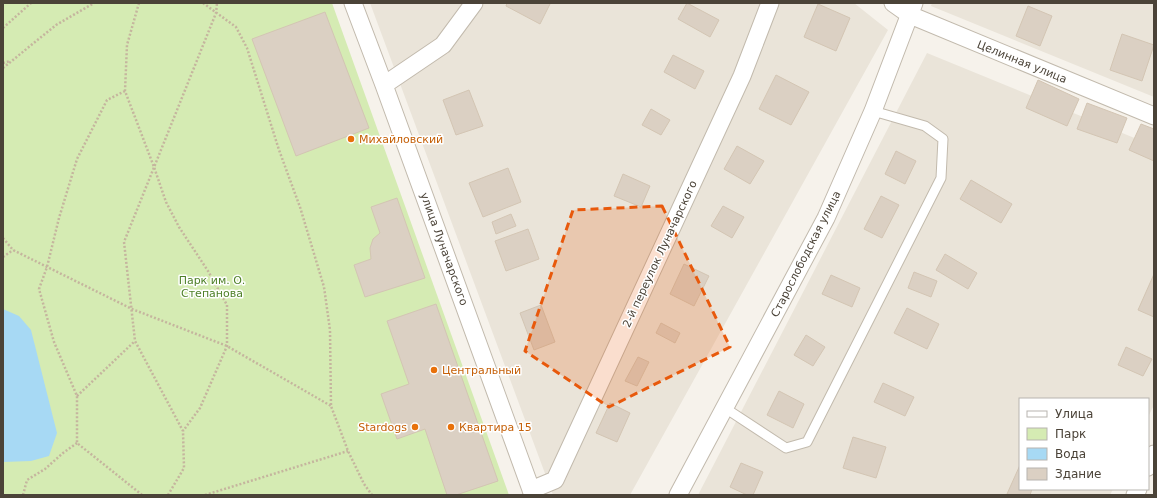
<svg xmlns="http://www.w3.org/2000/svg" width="1157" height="498" font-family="'DejaVu Sans',sans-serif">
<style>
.residential{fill:#eae4d9}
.green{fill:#d5ebb3}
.water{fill:#a7d9f4}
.building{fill:#dbd0c3;stroke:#d3c5b3}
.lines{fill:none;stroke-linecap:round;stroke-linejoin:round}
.lane-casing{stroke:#c2baad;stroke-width:11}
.street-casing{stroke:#c2baad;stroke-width:19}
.path{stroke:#c5b59e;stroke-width:2.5;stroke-dasharray:2 2;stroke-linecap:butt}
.lane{stroke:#fff;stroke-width:9}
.street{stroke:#fff;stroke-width:17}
.marked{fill:#e8590c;fill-opacity:0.2;stroke:#e8590c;stroke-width:3;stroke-dasharray:8 5;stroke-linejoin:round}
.food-dot{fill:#e8710a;stroke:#fff;stroke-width:1.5}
.labels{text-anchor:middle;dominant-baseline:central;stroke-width:3;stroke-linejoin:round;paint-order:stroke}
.street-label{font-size:11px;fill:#4b4338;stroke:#fff}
.food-label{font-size:11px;fill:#c56008;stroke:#fff;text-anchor:start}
.park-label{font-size:11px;fill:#4e8028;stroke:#fff}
</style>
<rect width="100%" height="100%" fill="#f6f2eb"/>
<path class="residential" d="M370,3H854L888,30L630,495H553Z
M932,3H1154V97L931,6Z
M927,53L1154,146V405L1148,417V399H1020V489H1113L1110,495H698Z"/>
<path class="green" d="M5,3H332L509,495H3V4Z"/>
<path class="water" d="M3,309L19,316L31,330L57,433L49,456L31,461L3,462Z"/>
<path class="building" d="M507,3H547L550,4L540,24L506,6Z
M687,3L719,20L710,37L678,19Z
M818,4L850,18L836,51L804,37Z
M1028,6L1052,16L1040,46L1016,36Z
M325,12L369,128L296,156L252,39Z
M1122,34L1154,45L1142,81L1110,70Z
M673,55L704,71L695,89L664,72Z
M776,75L809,92L791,125L759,109Z
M1038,80L1079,99L1067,126L1026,108Z
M469,90L483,126L456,135L443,100Z
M1087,103L1127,118L1117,143L1077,129Z
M651,109L670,120L661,135L642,125Z
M1141,124L1154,129V161L1129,150Z
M737,146L764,161L750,184L724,169Z
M896,151L916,161L905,184L885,174Z
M508,168L521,202L483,217L469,183Z
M623,174L650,186L641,207L614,196Z
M971,180L1012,204L1001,223L960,199Z
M881,196L899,205L882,238L864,229Z
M397,198L425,278L365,297L354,265L371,259L370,248L373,239L380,233L371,207Z
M723,206L744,217L732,238L711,226Z
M511,214L516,226L496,234L492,222Z
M528,229L539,259L506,271L495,241Z
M945,254L977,273L968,289L936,270Z
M684,264L709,276L694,306L670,294Z
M914,272L937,281L931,297L908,288Z
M1154,274V317L1138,310Z
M831,275L860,288L852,307L822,294Z
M436,304L498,481L456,495H447L425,429L397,439L381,394L409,384L387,321Z
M541,305L555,342L534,350L520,313Z
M907,308L939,324L927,349L894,333Z
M661,323L680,333L675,343L656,333Z
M806,335L825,347L813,366L794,355Z
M1126,347L1152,359L1143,376L1118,365Z
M638,357L649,362L637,386L625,381Z
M883,383L914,397L905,416L874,402Z
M779,391L804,404L793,428L767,415Z
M610,403L630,413L617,442L596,433Z
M853,437L886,447L876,478L843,468Z
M741,463L763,472L753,495H747L730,487Z
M1020,465V489H1032L1030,495H1011L1007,494Z"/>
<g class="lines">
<defs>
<path id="lane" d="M725,408L786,448L807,442L941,178L943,139L925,126L873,111"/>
<path id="street" d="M353,3L384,85L533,495
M893,3L910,15L1154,116
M384,85L443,45L474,3
M1148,467L1154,454
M531,490L555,480L742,76L770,3
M678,495L826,218L873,111L914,3
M1135,495L1138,489"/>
</defs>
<use href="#lane" class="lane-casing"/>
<use href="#street" class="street-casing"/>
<path class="path" d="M139,3L127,45L125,91L154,167L166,202L179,227L208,271L227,305V346L200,408L183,431
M203,3L236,27L247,48L279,150L300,207L324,287L330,330L331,406L348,451L364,484L372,495
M3,28L31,3
M3,63L10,61
M3,68L56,25L94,3
M125,91L107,100L77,159L59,218L47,267L39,289L54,342L77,396V443L142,495
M3,238L13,250L132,309L227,346L331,406
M3,257L13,250
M77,396L135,341
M23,495L27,480L45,469L63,453L77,443
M168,495L184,468L183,431L135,341L124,242L216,13L217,3
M205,495L348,451"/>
<use href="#lane" class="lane"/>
<use href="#street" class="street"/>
</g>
<path class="marked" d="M662,206L730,347L609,407L525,351L573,210Z"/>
<g class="food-dot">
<circle cx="351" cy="139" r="4"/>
<circle cx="434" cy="370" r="4"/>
<circle cx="415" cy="427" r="4"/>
<circle cx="451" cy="427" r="4"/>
</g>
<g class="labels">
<g class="street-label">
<text transform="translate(1022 62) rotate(22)">Целинная улица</text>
<text transform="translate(444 249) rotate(70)">улица Луначарского</text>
<text transform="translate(660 254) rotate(-65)">2-й переулок Луначарского</text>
<text transform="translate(806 254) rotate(-63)">Старослободская улица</text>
</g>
<g class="food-label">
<text x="359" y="139">Михайловский</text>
<text x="442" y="370">Центральный</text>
<text x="407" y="427" text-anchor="end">Stardogs</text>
<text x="459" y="427">Квартира 15</text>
</g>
<g class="park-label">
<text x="212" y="280">Парк им. О.<tspan x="212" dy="13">Степанова</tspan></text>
</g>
</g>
<rect width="1157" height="498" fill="none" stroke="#4b4338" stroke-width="8"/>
<rect x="1019" y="398" width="130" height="92" fill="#ffffff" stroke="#b7b4af"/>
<rect x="1027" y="411" width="20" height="6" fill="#ffffff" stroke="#b7b4af"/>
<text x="1055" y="418" font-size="12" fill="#4b4338">Улица</text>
<rect x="1027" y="428" width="20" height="12" fill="#d5ebb3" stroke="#b7b4af"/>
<text x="1055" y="438" font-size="12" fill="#4b4338">Парк</text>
<rect x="1027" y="448" width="20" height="12" fill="#a7d9f4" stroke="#b7b4af"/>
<text x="1055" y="458" font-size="12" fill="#4b4338">Вода</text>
<rect x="1027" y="468" width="20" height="12" fill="#dbd0c3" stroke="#b7b4af"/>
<text x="1055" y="478" font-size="12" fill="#4b4338">Здание</text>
</svg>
